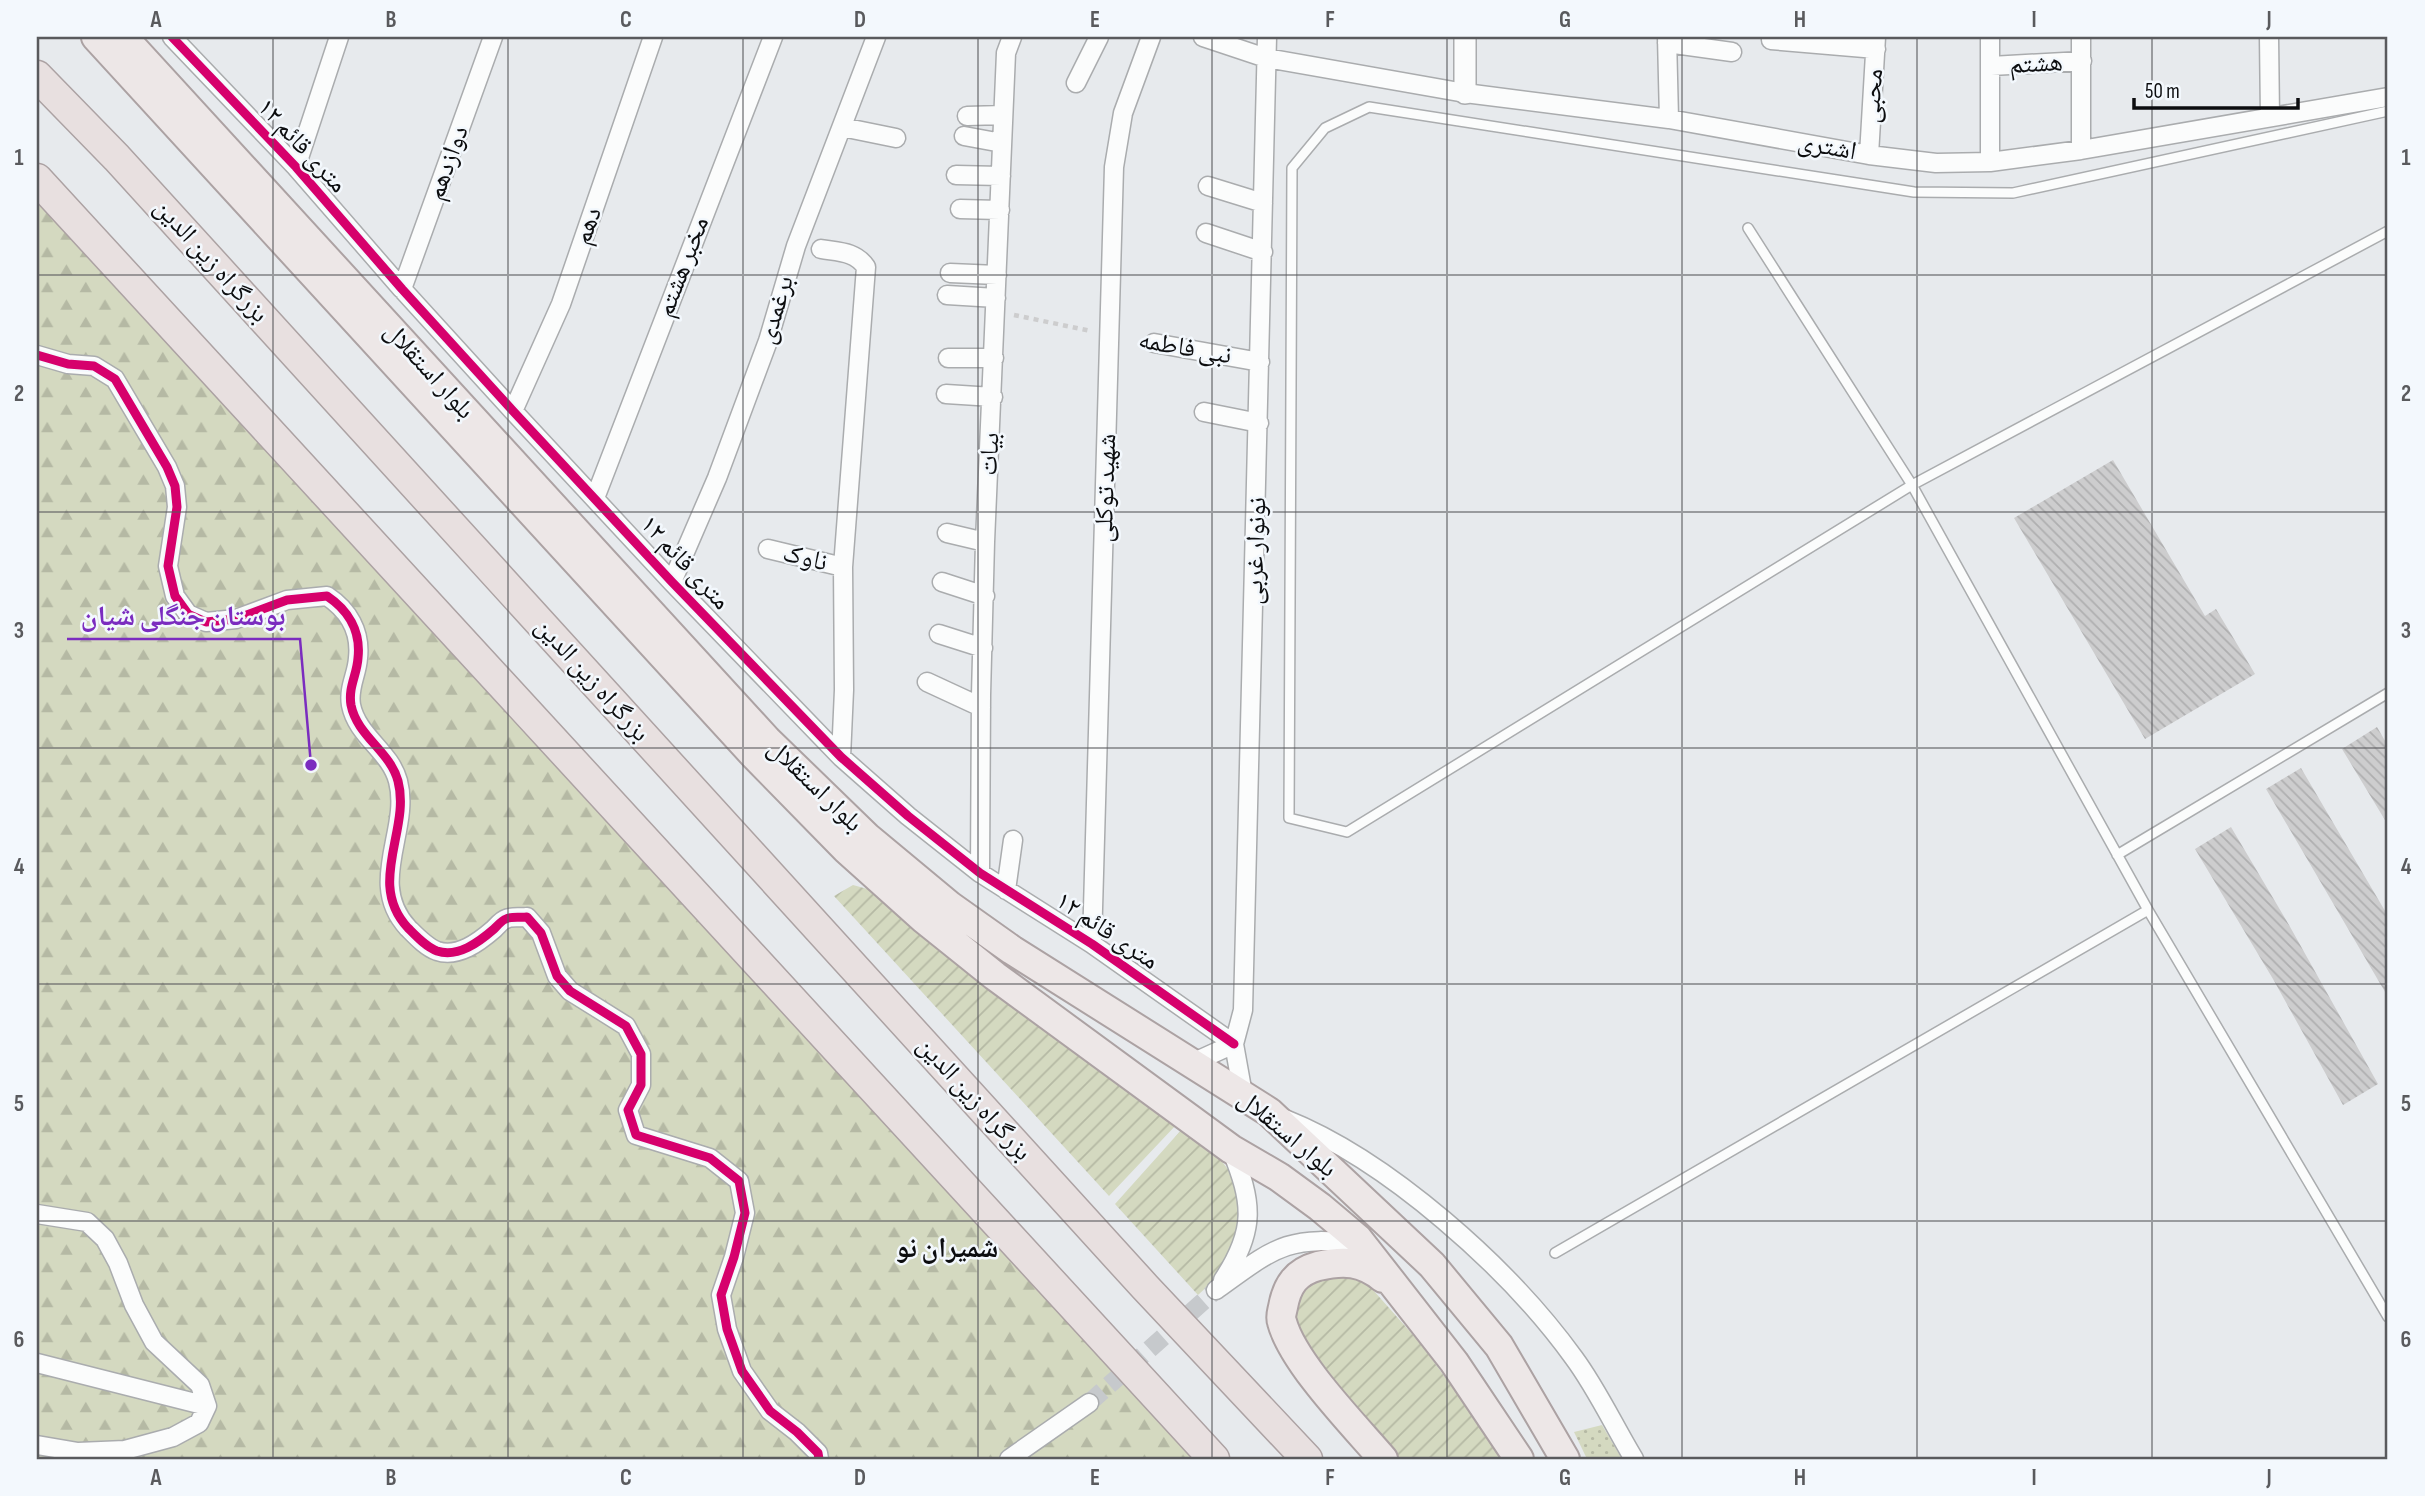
<svg xmlns="http://www.w3.org/2000/svg" width="2425" height="1496" font-family="'Sofia Sans Condensed','Noto Naskh Arabic',sans-serif">
<style>
.grass{fill:url(#grass-dots)}
.forest{fill:url(#forest-firs)}
.garden{fill:url(#garden-furrows)}
.building{fill:url(#building-back-hatch)}
.lines{fill:none;stroke-linecap:round;stroke-linejoin:round}
.minor-tunnel{stroke:#c6c9cc;stroke-width:18;stroke-dasharray:18 9;stroke-linecap:butt}
.service-casing{stroke:#aaacae;stroke-width:12}
.minor-casing{stroke:#aaacae;stroke-width:21}
.tertiary-casing{stroke:#aaacae;stroke-width:24}
.primary-casing{stroke:#aca2a3;stroke-width:32}
.trunk-casing{stroke:#aca2a3;stroke-width:33}
.path{stroke:#cdcdce;stroke-width:4.5;stroke-dasharray:5 5;stroke-linecap:butt}
.service{stroke:#fbfcfc;stroke-width:9}
.minor{stroke:#fbfcfc;stroke-width:18}
.tertiary{stroke:#fbfcfc;stroke-width:21}
.primary{stroke:#ede7e7;stroke-width:28}
.trunk{stroke:#e8e0e0;stroke-width:30}
.cycleway-casing{stroke:#f3f8fd;stroke-width:13}
.cycleway{stroke:#d6006c;stroke-width:9}
.grid{fill:none;stroke:#595a5d;stroke-width:2;stroke-opacity:0.55}
.labels{text-anchor:middle;dominant-baseline:central;stroke-width:5;stroke-linejoin:round;paint-order:stroke}
.street-label{font-size:26px;fill:#0c0d0f;stroke:#f3f8fd}
.neighbourhood-label{font-size:28px;font-weight:bold;fill:#0c0d0f;stroke:#f3f8fd}
.leader{fill:none;stroke:#7b2cbf;stroke-width:2.5}
.callout-dot{fill:#7b2cbf;stroke:#f3f8fd;stroke-width:2.5}
.callout-label{font-size:28px;text-anchor:middle;font-weight:bold;fill:#7b2cbf;stroke:#f3f8fd;stroke-width:5;stroke-linejoin:round;paint-order:stroke}
.neatline{fill:none;stroke:#595a5d;stroke-width:2.5}
.grid-label{font-size:23px;text-anchor:middle;font-weight:bold;fill:#595a5d}
</style>
<defs>
<pattern id="grass-dots" width="8" height="8" patternUnits="userSpaceOnUse" patternTransform="scale(1.75)"><rect width="8" height="8" fill="#d4d9c0"/><path d="M2 2h.1M6 6h.1" fill="none" stroke="#b5b9a4" stroke-width="1.8" stroke-linecap="round"/></pattern>
<pattern id="forest-firs" width="22" height="20" patternUnits="userSpaceOnUse" patternTransform="scale(1.75)"><rect width="22" height="20" fill="#d4d9c0"/><path d="M5 1l3.5 6h-7zM16 11l3.5 6h-7z" fill="#b5b9a4"/></pattern>
<pattern id="garden-furrows" width="10" height="10" patternUnits="userSpaceOnUse" patternTransform="scale(1.75)"><rect width="10" height="10" fill="#d4d9c0"/><path d="M-1 1l2-2M0 10L10 0M9 11l2-2" fill="none" stroke="#b5b9a4"/></pattern>
<pattern id="building-back-hatch" width="6" height="6" patternUnits="userSpaceOnUse" patternTransform="scale(1.75)"><rect width="6" height="6" fill="#cdcdce"/><path d="M-1 5l2 2M0 0l6 6M5-1l2 2" fill="none" stroke="#afafb0"/></pattern>
</defs>
<rect width="100%" height="100%" fill="#e7eaed"/>
<path class="grass" d="M1602,1425L1622,1459H1587L1574,1432Z"/>
<path class="forest" d="M37,175L1220,1459H37Z"/>
<path class="garden" d="M853,885L878,892L1177,1124L1109,1196L834,896Z
M1183,1128C1198,1140 1216,1152 1227,1168C1255,1209 1232,1266 1198,1295L1115,1204Z
M1358,1273L1421,1344L1504,1459H1397L1324,1374L1292,1319V1308L1309,1279Z"/>
<path class="building" d="M2113,460L2205,616L2216,609L2255,674L2145,739L2014,518Z
M2377,727L2388,746V825L2342,749Z
M2301,768L2388,916V997L2266,789Z
M2231,827L2289,925L2378,1084L2343,1105L2273,979L2195,849Z"/>
<g class="lines">
<path class="minor-tunnel" d="M1089,1403L1216,1290"/>
<defs>
<path id="service" d="M2388,111L2013,193L1914,192L1369,107L1325,128L1292,168L1289,818L1347,832L1912,485L2388,231
M1748,228L1912,485L2148,910L2388,1317
M2117,855L2388,693
M1555,1253L2148,910"/>
<path id="minor" d="M172,37L296,167L402,289L513,411L672,582L841,757L908,816L980,873L1092,944L1234,1044
M1203,37L1266,58L1465,93L1669,119L1869,155L1936,163L1990,162L2081,150L2388,97
M1667,37L1669,119
M1990,37V155
M2269,37L2270,117
M1771,40L1876,49
M1667,43L1732,52
M1991,66L2082,61
M1076,83L1099,37
M967,116L1003,115
M842,127L896,138
M964,136L1002,143
M2081,150V37
M1869,155L1876,37
M296,167L339,37
M956,175L1001,176
M1208,186L1263,203
M960,209L1000,210
M1206,233L1263,252
M821,249C838,252 855,251 866,267L843,567L844,690L841,757
M950,273L997,275
M402,289L493,37
M947,295L996,298
M1154,343L1260,362
M37,355L68,364L94,366L115,379L167,467L175,486L177,507L168,566L175,596L188,614L206,622L236,619L287,600L327,596C348,610 361,631 358,658C357,675 348,687 351,705C357,736 390,751 398,781C411,830 366,883 408,928C416,936 426,947 437,951C458,958 479,942 494,929C497,926 502,920 506,919C511,916 521,918 527,917L541,933L557,976L570,991L626,1026L641,1054V1085L628,1110L636,1135L710,1158L739,1181L745,1213L734,1257L721,1295L727,1329L742,1371L770,1411L797,1432L818,1453L819,1459
M948,358H994
M946,394L993,397
M513,411L561,304L653,37
M1204,412L1259,423
M595,498L773,37
M947,533L985,542
M768,549L843,567
M672,582L717,478L768,341L796,246L876,37
M942,582L985,596
M939,634L983,648
M927,682L981,707
M980,873L981,695L985,542L1006,53L1012,37
M1006,890L1013,840
M1092,944L1114,167L1123,113L1151,37
M1192,1063L1234,1044
M1243,1094L1234,1044L1243,1010L1267,37
M1285,1119C1388,1160 1509,1268 1574,1358C1597,1389 1614,1426 1634,1459
M37,1214L87,1222L105,1239L118,1263L134,1305L154,1342L200,1385L207,1406L199,1423L173,1437L125,1450L78,1452L37,1445
M1223,1280C1256,1230 1253,1203 1231,1149
M1216,1290C1273,1249 1288,1233 1362,1245
M37,1363L207,1406
M1009,1459L1089,1403"/>
<path id="tertiary" d="M1465,93V37"/>
<path id="primary" d="M96,37L754,755L846,849L924,919L995,976L1231,1149L1279,1177L1320,1207L1358,1239L1454,1362L1519,1459
M123,37L767,740L867,837L950,906L1012,950L1269,1112L1432,1265L1499,1346L1565,1459
M1383,1278C1362,1261 1344,1260 1318,1266C1296,1272 1287,1285 1283,1307C1282,1312 1280,1317 1282,1322C1293,1363 1354,1425 1383,1459"/>
<path id="trunk" d="M37,76L117,158L1145,1287L1307,1459
M37,179L1214,1459"/>
</defs>
<use href="#service" class="service-casing"/>
<use href="#minor" class="minor-casing"/>
<use href="#tertiary" class="tertiary-casing"/>
<use href="#primary" class="primary-casing"/>
<use href="#trunk" class="trunk-casing"/>
<path class="path" d="M1014,315L1091,331"/>
<use href="#service" class="service"/>
<use href="#minor" class="minor"/>
<use href="#tertiary" class="tertiary"/>
<use href="#primary" class="primary"/>
<use href="#trunk" class="trunk"/>
<defs>
<path id="cycleway" d="M172,37L296,167L402,289L513,411L672,582L841,757L908,816L980,873L1092,944L1234,1044
M37,355L68,364L94,366L115,379L167,467L175,486L177,507L168,566L175,596L188,614L206,622L236,619L287,600L327,596C348,610 361,631 358,658C357,675 348,687 351,705C357,736 390,751 398,781C411,830 366,883 408,928C416,936 426,947 437,951C458,958 479,942 494,929C497,926 502,920 506,919C511,916 521,918 527,917L541,933L557,976L570,991L626,1026L641,1054V1085L628,1110L636,1135L710,1158L739,1181L745,1213L734,1257L721,1295L727,1329L742,1371L770,1411L797,1432L818,1453L819,1459"/>
</defs>
<use href="#cycleway" class="cycleway-casing"/>
<use href="#cycleway" class="cycleway"/>
</g>
<path class="grid" d="M273,37V1459M508,37V1459M743,37V1459M978,37V1459M1212,37V1459M1447,37V1459M1682,37V1459M1917,37V1459M2152,37V1459M37,275H2388M37,512H2388M37,748H2388M37,984H2388M37,1221H2388"/>
<g class="labels">
<g class="street-label">
<text transform="translate(2036 64) rotate(-3)">هشتم</text>
<text transform="translate(1873 96) rotate(-86)">محبی</text>
<text transform="translate(302 146) rotate(47)">۱۲ متری قائم</text>
<text transform="translate(1827 147) rotate(10)">اشتری</text>
<text transform="translate(448 163) rotate(-70)">دوازدهم</text>
<text transform="translate(588 226) rotate(-70)">دهم</text>
<text transform="translate(211 261) rotate(48)">بزرگراه زین الدین</text>
<text transform="translate(683 267) rotate(-69)">مخبر هشتم</text>
<text transform="translate(776 310) rotate(-73)">برغمدی</text>
<text transform="translate(1185 348) rotate(10)">نبی فاطمه</text>
<text transform="translate(429 371) rotate(48)">بلوار استقلال</text>
<text transform="translate(990 454) rotate(-87)">بیات</text>
<text transform="translate(1106 488) rotate(-88)">شهید توکلی</text>
<text transform="translate(1256 551) rotate(-88)">نونوار غربی</text>
<text transform="translate(805 558) rotate(14)">ناوک</text>
<text transform="translate(685 563) rotate(47)">۱۲ متری قائم</text>
<text transform="translate(592 680) rotate(48)">بزرگراه زین الدین</text>
<text transform="translate(815 786) rotate(44)">بلوار استقلال</text>
<text transform="translate(1107 931) rotate(34)">۱۲ متری قائم</text>
<text transform="translate(974 1099) rotate(48)">بزرگراه زین الدین</text>
<text transform="translate(1287 1134) rotate(40)">بلوار استقلال</text>
</g>
<g class="neighbourhood-label">
<text x="947" y="1248">شمیران نو</text>
</g>
</g>
<path class="leader" d="M311 765L300 639H67"/>
<circle class="callout-dot" cx="311" cy="765" r="7"/>
<g class="callout-label">
<text x="183" y="625">بوستان جنگلی شیان</text>
</g>
<rect width="2425" height="1496" fill="none" stroke="#f3f8fd" stroke-width="77"/>
<path d="M2134 98v10h164v-10" fill="none" stroke="#0c0d0f" stroke-width="3.5"/>
<text x="2145" y="98" font-size="21" fill="#0c0d0f" stroke="#f3f8fd" stroke-width="5" paint-order="stroke">50 m</text>
<rect x="38" y="38" width="2348" height="1420" class="neatline"/>
<g class="grid-label">
<text x="156" y="27">A</text>
<text x="391" y="27">B</text>
<text x="626" y="27">C</text>
<text x="860" y="27">D</text>
<text x="1095" y="27">E</text>
<text x="1330" y="27">F</text>
<text x="1565" y="27">G</text>
<text x="1800" y="27">H</text>
<text x="2034" y="27">I</text>
<text x="2269" y="27">J</text>
<text x="19" y="165">1</text>
<text x="2406" y="165">1</text>
<text x="19" y="401">2</text>
<text x="2406" y="401">2</text>
<text x="19" y="638">3</text>
<text x="2406" y="638">3</text>
<text x="19" y="874">4</text>
<text x="2406" y="874">4</text>
<text x="19" y="1111">5</text>
<text x="2406" y="1111">5</text>
<text x="19" y="1347">6</text>
<text x="2406" y="1347">6</text>
<text x="156" y="1485">A</text>
<text x="391" y="1485">B</text>
<text x="626" y="1485">C</text>
<text x="860" y="1485">D</text>
<text x="1095" y="1485">E</text>
<text x="1330" y="1485">F</text>
<text x="1565" y="1485">G</text>
<text x="1800" y="1485">H</text>
<text x="2034" y="1485">I</text>
<text x="2269" y="1485">J</text>
</g>
</svg>
